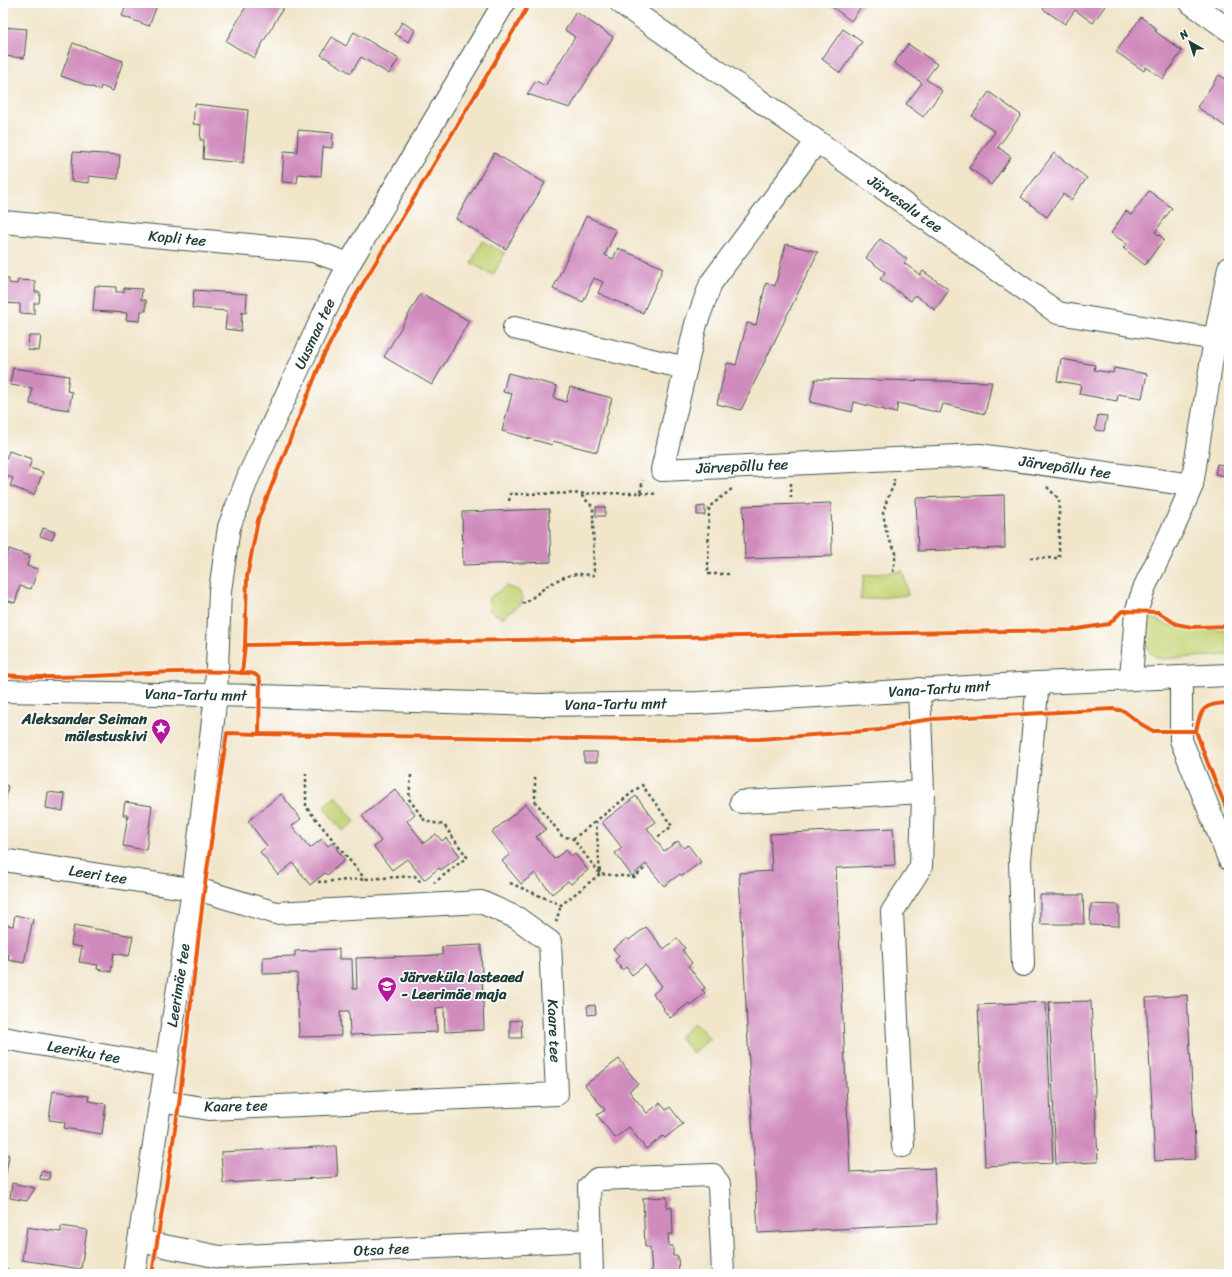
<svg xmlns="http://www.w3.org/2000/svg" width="1232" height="1277" font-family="Sriracha,sans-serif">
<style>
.green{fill:#c4d476;stroke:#728855}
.building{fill:#d08bbd}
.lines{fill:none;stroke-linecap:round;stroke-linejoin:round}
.minor-casing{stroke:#3e564a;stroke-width:24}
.path{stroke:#3e564a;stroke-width:2.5;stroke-dasharray:3 3;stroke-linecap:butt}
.minor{stroke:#fff;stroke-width:22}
.cycleway-casing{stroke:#fff;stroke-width:6}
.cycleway{stroke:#e8590c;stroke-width:4}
.labels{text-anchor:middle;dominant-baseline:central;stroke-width:3.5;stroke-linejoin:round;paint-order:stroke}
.street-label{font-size:15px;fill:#1f3d34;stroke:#fff}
.poi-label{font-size:15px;font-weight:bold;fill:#1f3d34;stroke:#fff;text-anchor:end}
</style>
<rect width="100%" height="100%" fill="#fff"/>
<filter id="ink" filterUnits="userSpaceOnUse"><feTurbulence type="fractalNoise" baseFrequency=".025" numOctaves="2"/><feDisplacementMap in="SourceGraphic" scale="8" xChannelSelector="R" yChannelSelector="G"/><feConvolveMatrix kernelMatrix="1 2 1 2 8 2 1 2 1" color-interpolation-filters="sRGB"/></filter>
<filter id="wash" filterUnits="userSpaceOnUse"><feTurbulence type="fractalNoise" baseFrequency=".012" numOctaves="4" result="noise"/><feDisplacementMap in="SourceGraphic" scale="16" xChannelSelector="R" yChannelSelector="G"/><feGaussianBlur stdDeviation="0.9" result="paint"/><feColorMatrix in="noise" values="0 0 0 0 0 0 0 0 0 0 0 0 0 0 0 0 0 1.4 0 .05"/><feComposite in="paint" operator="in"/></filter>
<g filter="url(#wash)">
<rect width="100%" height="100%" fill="#f1e5ca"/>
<path class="green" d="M482,241L505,253L493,275L471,263Z
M903,571L908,595L860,600L864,575Z
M506,586L519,591L523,599L521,604L502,618L488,609L489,598Z
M1153,618L1168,625L1187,629H1229V655L1164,659L1157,658L1149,652L1144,631L1145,619Z
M336,796L355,822L342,831L323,806Z
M695,1022L710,1039L693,1053L679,1037Z"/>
<g id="blocks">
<path class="building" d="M127,3H158L149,26L122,16Z
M248,3H286L254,58L226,41Z
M827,3H864L851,21Z
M1047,3H1107L1093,23L1075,10L1065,24L1043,9Z
M576,12L613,37L570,108L527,94L536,81L545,86L575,37L565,30Z
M1141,17L1157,29L1155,31L1182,51L1163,79L1146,67L1144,71L1116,52Z
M402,22L415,30L409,42L395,34Z
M3,27L27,29L24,58L3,56Z
M843,29L862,42L840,73L822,59Z
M354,32L399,59L389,74L361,57L351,73L321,55L332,37L346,46Z
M73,43L123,61L113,91L101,86L100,90L61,76Z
M908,44L937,64L926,79L942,91L923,117L906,104L922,83L894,63Z
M1219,75L1229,82V129L1197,107Z
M989,92L1021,115L998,147L1011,157L991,185L987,182L988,181L969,168L995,132L972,116Z
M195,104L248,110L243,163L203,159L204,140H200L201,125L193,124Z
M298,130L333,133L332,148L323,147L321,176L298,174L297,183L282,182L284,151L297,152Z
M73,152L120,155L118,179L89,176V183L71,181Z
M494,153L545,183L506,249L456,219Z
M1054,153L1087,178L1071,200L1063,194L1047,217L1021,197Z
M1149,191L1172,208L1155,232L1164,239L1145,265L1123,248L1127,244L1111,233L1126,211L1131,215Z
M586,216L616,230L605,255L613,259L618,248L663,268L643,313L598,293L603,282L594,278L583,302L553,289Z
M880,239L907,259L904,263L920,275L923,271L949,290L935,310L915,295L911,301L880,279L885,272L866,258Z
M786,244L818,252L741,410L717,404L727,363L736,365L747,323L756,325L766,283L775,286Z
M3,279H9V283L17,284L18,280L35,281V292H40L39,303H34V314L20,313V304L3,303Z
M95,286L116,287V292H124V288L142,289L141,300H146V311H141L140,321L126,320L127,313L93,311Z
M194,290L247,294L246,313L242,312L241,331L225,329L227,311L192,308Z
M421,293L469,321L432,385L384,357Z
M29,336H41L39,351L28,350Z
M1061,359L1095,365L1094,370L1113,373L1114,368L1147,374L1142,398L1118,394L1117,401L1079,394L1081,385L1057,381Z
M13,368L69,376L67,391L72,392L69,410L30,404L32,388L10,385Z
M508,373L557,386L554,398L566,402L570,387L612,398L597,452L553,441L552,445L502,431L512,394L503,392Z
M815,379L992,382L985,414L943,404L940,413L898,403L896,413L854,402L852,412L810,402Z
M1098,415L1107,416L1104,431L1095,430Z
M9,451L32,459L29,468L43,472L34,495L10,486L13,478L3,475V467Z
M1217,464L1227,466L1225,476L1215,474Z
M1004,495L1005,548L918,551L916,498Z
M831,503L832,556L745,559L743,506Z
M705,506V515H697V507Z
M596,507H605V516H596Z
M549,509L551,562L463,565L462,512Z
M43,528L55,532L52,540L40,536Z
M9,549L30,556L27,566L38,569L31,589L20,586L15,603L3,599V566Z
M584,752H597V762H584Z
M3,785L8,786L4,809H3Z
M395,789L415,814L407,821L424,843L436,834L442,841L446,838L460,856L441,870L439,868L424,880L407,859L392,870L374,847L381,841L362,816Z
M48,792L65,794L63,811L46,808Z
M281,794L301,819L292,826L310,848L322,839L328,846L332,843L345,860L327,875L325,873L310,885L293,863L278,875L260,852L267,846L248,821Z
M636,796L656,822L647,828L664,851L678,841L684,848L688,845L701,862L682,876L680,874L664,886L646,864L632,876L615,853L622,848L602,822Z
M125,802L152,806L146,850L123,846L128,815H123Z
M526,804L546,829L536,837L554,859L566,850L571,856L575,854L588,870L571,884L568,881L552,894L535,873L521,884L502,861L510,854L492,832Z
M893,828L895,865L836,868L850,1172L934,1168L937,1224L758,1233L739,873L772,871L770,834Z
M1040,895H1083L1084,924H1040Z
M1091,904L1119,905V926L1090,925Z
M15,915L33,919L24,963L8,960L9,955L3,954V924L13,926Z
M74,925L133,936L129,956L114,953L111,972L97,969L98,965L79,962L82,947L71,945Z
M646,927L664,949L677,938L685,948L682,950L692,963L688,966L705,988L702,990L705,993L690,1005L689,1003L670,1018L663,1009L664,1008L653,994L662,986L645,965L632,975L626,967L622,970L615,960L619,956L613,949L627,938L629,940Z
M481,945L484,1030L445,1032L444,1007L436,1008L437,1032L350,1035L349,1011H340L341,1036L299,1037L297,973L263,974V957L295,956V951L339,949V959H352L353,989H357L356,958L442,955V947Z
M1187,995L1196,1159L1155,1161L1146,998Z
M1091,1001L1098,1162L1056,1164L1049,1002Z
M1046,1002L1053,1163L985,1166L978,1005Z
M595,1005L596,1014L588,1015L587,1006Z
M521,1020L522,1038H510V1021Z
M619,1059L638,1084L629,1091L647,1113L660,1103L666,1110L670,1107L683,1124L665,1138L663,1136L646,1149L629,1127L615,1138L597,1115L605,1110L585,1085Z
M53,1091L89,1096L88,1101L106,1104L102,1134L64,1128L65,1122L49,1120Z
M336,1146L338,1177L223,1183L221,1152Z
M3,1154L9,1155L6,1175L3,1174Z
M41,1171L50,1173L49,1180L40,1179Z
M12,1183L35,1188L27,1201L10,1198Z
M667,1197V1207H672L673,1234H668L669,1246H673V1256H678L679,1274H652L650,1247H645L643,1198Z
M61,1226L87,1230L81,1269L22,1260L27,1227L61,1232Z
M3,1268L8,1269L7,1274H3Z
M1229,1269V1274H1212V1273Z"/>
</g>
</g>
<g filter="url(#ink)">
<use href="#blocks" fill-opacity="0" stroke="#3e564a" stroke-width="1"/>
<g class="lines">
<defs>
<g id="minor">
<path id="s1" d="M621,3L804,132L1058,313L1215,339"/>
<path d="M1191,3L1229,30"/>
<path id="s2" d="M817,141L711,283L696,324L662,470L979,455L1192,485"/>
<path id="s3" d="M3,222L313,251L349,264"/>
<path d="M514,328L686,368"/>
<path d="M1181,677V740L1229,859"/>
<path d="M1131,678L1136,612L1145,586L1178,518L1192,485L1215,339L1229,268"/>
<path id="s4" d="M3,691L260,696L537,705L698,703L1038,683L1229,675"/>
<path d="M741,802L923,792"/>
<path id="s5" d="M3,860L204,891L276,913L481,902L517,918L550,942L557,1094L209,1109L160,1101"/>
<path d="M1023,965L1020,860L1038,683"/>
<path id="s6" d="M3,1038L165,1066"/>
<path d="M903,1146L892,912L921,867L923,792L919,689"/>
<path d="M591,1240L589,1187L597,1179L713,1175L719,1185L723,1274"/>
<path id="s7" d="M139,1241L220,1257L591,1240L592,1274"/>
<path id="s8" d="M134,1274L193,890L216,695L220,591L229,527L249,475L329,303L349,264L504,3"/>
</g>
</defs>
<use href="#minor" class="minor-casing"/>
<path class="path" d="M791,483V501
M640,493L658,494
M509,501L510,494L640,493L643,480
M1030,558H1059V499L1045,485
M893,572L896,553L887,535L883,513L887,500L894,484V479
M729,574H708L709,507L733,488
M522,603H526C539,592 554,579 571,575C578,573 587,575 594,575L593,507L580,494
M306,773V807L365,879
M411,775L409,799L425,821L444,825L467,857L434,883
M535,777V801L562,836L573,839L600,874L635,877L645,868
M573,839L596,821
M318,882L415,876L422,884
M510,883L561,905L600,874L596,821L642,785L672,826L658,837
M556,922L561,905"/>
<use href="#minor" class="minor"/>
<defs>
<path id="cycleway" d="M530,3L346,312L323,357L258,520L247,577L245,645L242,673C250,673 256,672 260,680L259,734L639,740L760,739L879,730L912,722L933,719L1113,709L1124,711L1141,724L1153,731H1196C1201,707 1204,704 1229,703
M245,645L1071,630L1109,624L1122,611L1158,612L1176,624L1192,627L1229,626
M3,675C16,676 30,677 43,677C109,678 175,668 242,673
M1196,731L1207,761L1229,815
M152,1274L179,1104L204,891L227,733L259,734"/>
</defs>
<use href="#cycleway" class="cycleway-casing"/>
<use href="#cycleway" class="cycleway"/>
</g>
</g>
<defs>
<symbol id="sight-pin" viewBox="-11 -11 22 30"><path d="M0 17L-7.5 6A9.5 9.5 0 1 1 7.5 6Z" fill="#b5179e" stroke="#fff"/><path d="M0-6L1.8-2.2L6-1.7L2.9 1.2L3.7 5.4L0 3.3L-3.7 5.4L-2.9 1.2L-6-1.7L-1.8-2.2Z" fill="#fff"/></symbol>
<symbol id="school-pin" viewBox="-11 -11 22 30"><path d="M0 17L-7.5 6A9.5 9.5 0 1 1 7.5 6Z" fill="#b5179e" stroke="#fff"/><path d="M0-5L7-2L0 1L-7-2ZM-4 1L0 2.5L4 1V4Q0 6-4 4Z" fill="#fff"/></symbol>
</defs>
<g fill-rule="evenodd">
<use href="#sight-pin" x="150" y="717" width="22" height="30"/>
<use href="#school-pin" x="376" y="975" width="22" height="30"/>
</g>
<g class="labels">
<g class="street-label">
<text stroke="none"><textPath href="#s1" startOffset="348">Järvesalu tee</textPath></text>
<text stroke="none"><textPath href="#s3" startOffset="175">Kopli tee</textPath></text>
<text stroke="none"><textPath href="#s8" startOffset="965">Uusmaa tee</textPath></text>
<text stroke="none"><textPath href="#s2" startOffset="451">Järvepõllu tee</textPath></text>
<text stroke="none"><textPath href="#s2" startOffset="775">Järvepõllu tee</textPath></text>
<text stroke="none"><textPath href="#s4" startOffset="937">Vana-Tartu mnt</textPath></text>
<text stroke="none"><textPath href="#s4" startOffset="193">Vana-Tartu mnt</textPath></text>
<text stroke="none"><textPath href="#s4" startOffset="613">Vana-Tartu mnt</textPath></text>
<text stroke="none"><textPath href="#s5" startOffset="96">Leeri tee</textPath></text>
<text stroke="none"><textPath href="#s8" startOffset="292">Leerimäe tee</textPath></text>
<text stroke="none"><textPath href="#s5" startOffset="653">Kaare tee</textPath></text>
<text stroke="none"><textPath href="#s6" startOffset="82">Leeriku tee</textPath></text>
<text transform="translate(236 1106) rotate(-1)">Kaare tee</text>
<text stroke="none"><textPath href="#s7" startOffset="244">Otsa tee</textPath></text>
</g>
<g class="poi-label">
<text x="147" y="719">Aleksander Seiman<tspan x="147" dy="17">mälestuskivi</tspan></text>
<text x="401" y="977" text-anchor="start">Järveküla lasteaed<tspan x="401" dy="17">- Leerimäe maja</tspan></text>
</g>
</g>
<rect width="1232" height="1277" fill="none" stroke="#fff" stroke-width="16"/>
<g transform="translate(1190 42) rotate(321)" stroke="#ffffff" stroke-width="3" paint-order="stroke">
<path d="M0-3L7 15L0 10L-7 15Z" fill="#1f3d34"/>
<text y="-6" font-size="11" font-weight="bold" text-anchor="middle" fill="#1f3d34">N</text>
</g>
</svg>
